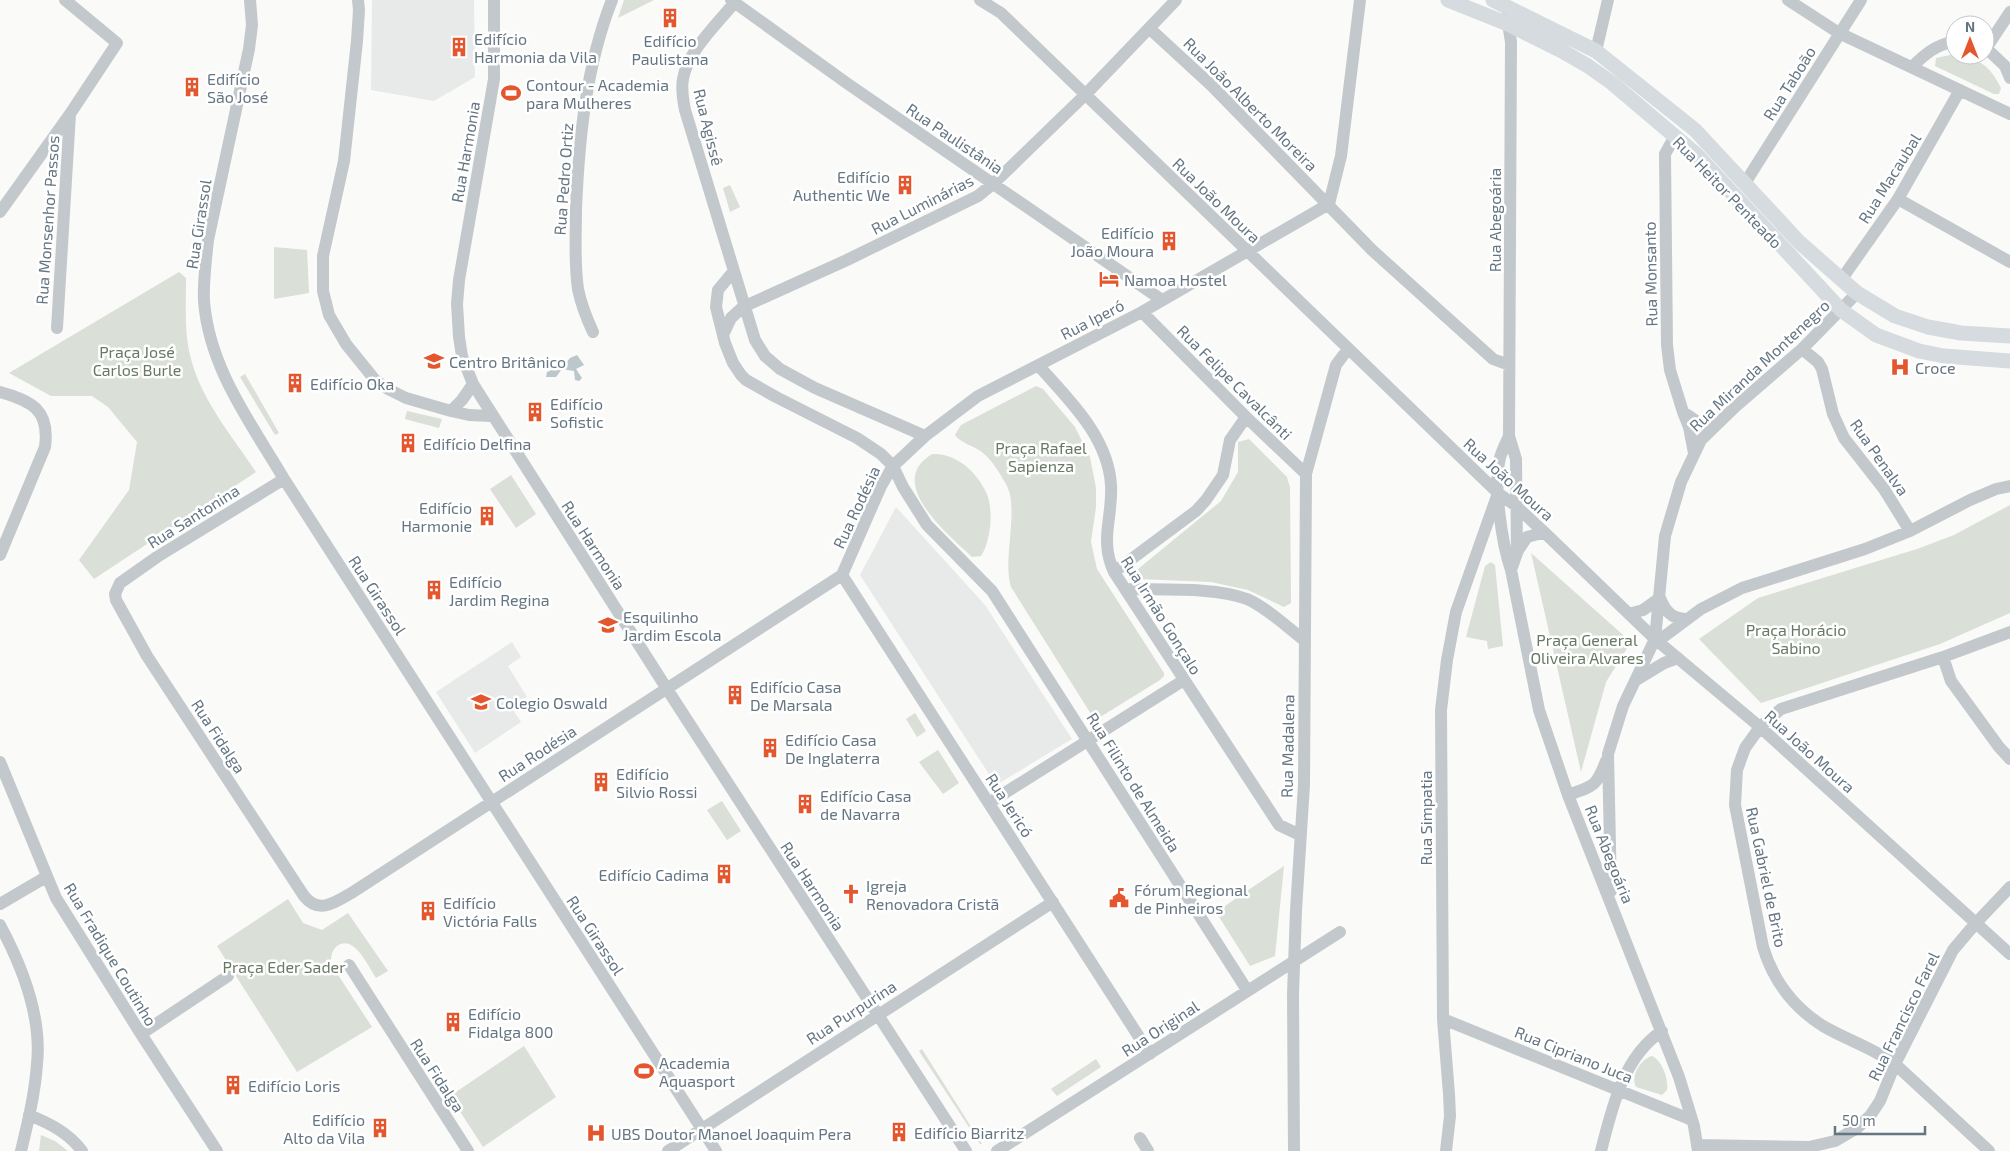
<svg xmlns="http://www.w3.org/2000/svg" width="2010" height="1151" font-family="'Exo 2',sans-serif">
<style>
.built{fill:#e8e9e9}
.green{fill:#dadfd7}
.water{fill:#bbc7cb}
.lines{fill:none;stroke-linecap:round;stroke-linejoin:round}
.minor{stroke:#c3c8cc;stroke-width:12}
.major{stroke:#d6dbdf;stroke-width:15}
.labels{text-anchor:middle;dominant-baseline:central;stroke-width:5;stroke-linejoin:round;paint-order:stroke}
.poi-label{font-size:16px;fill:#657683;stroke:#fff;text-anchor:start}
.street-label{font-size:16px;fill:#657683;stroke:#fff}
.park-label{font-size:16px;fill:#687a64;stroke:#fff}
</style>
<rect width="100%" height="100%" fill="#fafaf8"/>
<path class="built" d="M372,0H474L475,77L434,101L371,90Z
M896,507L985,605L1072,739L996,785L860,575Z
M512,642L521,657L508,666L527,697L511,707L521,722L475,753L436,692Z"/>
<path class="green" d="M624,0H654L618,18Z
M1955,54C1980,60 1989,64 2001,88L1999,94H1994L1935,66L1936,58Z
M730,185L740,207L730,212L723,188Z
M274,247L307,250L309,293L274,299Z
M179,272L186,278C186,305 184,333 191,359C202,401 232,436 256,472L94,579L79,560L129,490L137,442L108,407L92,396H51L9,373Z
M245,374L279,433L275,435L240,377Z
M1036,386L1043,389L1075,427L1090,457L1096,488V507L1091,542L1097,569L1164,673V676L1160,680L1097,719L1091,714L1011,587C1002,559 1020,508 1006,484C1000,474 993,461 983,453C975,446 960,443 955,435L961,425Z
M407,411L442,419L439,428L405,419Z
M1249,439L1287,477L1290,487L1291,603L1284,607L1248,590L1211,582L1138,579V569L1221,501L1238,472V442Z
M932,454C956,453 976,471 986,492C994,509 991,541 981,556L972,557C949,535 884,483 932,454Z
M511,475L536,514L516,528L490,489Z
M2010,505V613L1940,644L1761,703L1699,639L1758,598L1917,549L1954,535Z
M1531,553L1631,642L1606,682L1581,772Z
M1491,562L1495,565L1503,646L1488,649L1487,641L1466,637L1485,566Z
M915,713L926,731L917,737L906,719Z
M938,750L959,783L943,794L919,762Z
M722,801L741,831L727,840L707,810Z
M1284,866L1275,956L1250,966L1216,912Z
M288,899L303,923L322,930L348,913L388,971L376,978C368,966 354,934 337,946C331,951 331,957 331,964L372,1027L297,1072L217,946Z
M524,1046L556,1097L483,1147L450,1096Z
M922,1049L982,1144H980L919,1051Z
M1652,1056C1662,1060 1669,1080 1667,1090L1662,1095L1636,1087C1630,1076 1641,1059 1652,1056Z
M1096,1059L1101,1067L1057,1096L1051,1089Z
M41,1135L55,1141L68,1151H39Z"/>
<path class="water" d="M577,355L584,365L576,369L582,378L579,381L575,380L574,371L562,369L556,377H546L547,372L564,365L570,358Z"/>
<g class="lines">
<path class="minor" d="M250,0L252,25L249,49L208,240C206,260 203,281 204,301C209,368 251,423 284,479L716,1151
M358,0L359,10L357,41L344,161L323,256V291L329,315L346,344L375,380L388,389L406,398L451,411
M494,0V79L459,280L457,304L459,337L462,356L473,384L667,689L966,1151
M731,0L848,84L1162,300
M980,0L1001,13L1498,493L1516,506L1546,534L1655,639L1760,727L2010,954
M1788,0L1839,33L2010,114
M735,2C718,23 687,52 683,79C681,89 683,100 685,110L755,340L765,356L780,369L815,388L925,436
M1507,17L1511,42L1509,436L1516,459L1517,553L1511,570
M1149,28L1211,85L1372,250L1493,359L1509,365
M1985,47L2005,66L2010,78
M1987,47L2010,12
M1596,51L1608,0
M1912,67C1926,53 1936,45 1955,41
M1675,136L1665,154L1667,345L1670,370L1683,412
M1745,183L1861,0
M1898,199L2010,262
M1329,204L1341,156L1360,0
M0,212L70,114L117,43L65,0
M733,272L718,290L716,307L725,343L733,363L741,375L746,380L776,397L857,438L881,454L893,466L903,487L927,525L992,591L1247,990
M1841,280L1898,199L1960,90
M1142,312L1246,417L1306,474
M57,328L70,114
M593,332C586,317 581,304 578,289C574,262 576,235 576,209C579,138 586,66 612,0
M723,335L731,318L743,307L847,260L978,196L994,183L1085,95L1176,0
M1802,349L1818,362L1822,369L1833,414L1844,438L1884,489L1910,531
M1038,365C1068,399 1108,436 1111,485C1113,517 1099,540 1114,572L1279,825L1300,835
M473,384L462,400L451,411L469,415L491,416
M0,392C32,401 50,410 45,447L0,555
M1509,436C1506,443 1502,450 1500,458C1493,484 1502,544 1511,570L1539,710L1568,795L1679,1077L1694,1126L1698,1151
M1694,453L1689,427L1683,412L1699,423L1715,426
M284,479L157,557L120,583L115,594L116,600L147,656L304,896C319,915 336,902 353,892L842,575L881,486L893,466L925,436L978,396L1142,312L1329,204
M1517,552L1527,537L1538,534H1546
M1114,572L1196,511L1206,500L1223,475L1230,440L1246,417
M842,575L1150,1054
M1127,589C1161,590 1216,587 1247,599C1266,607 1287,627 1304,640
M1629,614L1643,610L1660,598C1665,610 1671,619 1686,619
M1658,641L1701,609L1742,588L1865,549L1910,531L1970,500L1996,489L2010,486
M1943,657L1951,681L1999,747L2010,759
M1636,680L1664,663L1678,658
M0,762L56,898L141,1034L217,1151
M1568,795C1594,786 1596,787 1606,761
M989,803L1184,680
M1611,891L1608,754L1623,706L1655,639L1665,536L1681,482L1701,440L1735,407L1802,349L1857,293
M0,904L46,877
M0,925C22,966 42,1017 37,1064C35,1093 28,1122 21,1151
M349,965L468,1151
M1443,1019L1692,1120
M141,1034L228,976
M29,1115C49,1123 69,1133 82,1151
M1140,1138L1148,1151
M1698,1145L1809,1147L1835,1141L1857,1128L1870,1116L1880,1101L1895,1064L1953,950L1975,924L2010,887
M668,1151L1053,902
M997,1151L1340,932
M1294,1151L1293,994L1296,910L1304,785L1306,474L1336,365L1348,349
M1446,1151L1450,1116L1449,1094L1443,1019L1441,710L1447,660L1456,612L1497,496
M1601,1151C1612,1108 1623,1057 1662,1031
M1989,1151L1895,1064C1873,1048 1847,1040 1823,1026C1793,1007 1773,980 1763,947L1735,805L1737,770L1745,748L1760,727L1781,709L1943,657L2010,632"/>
<path class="major" d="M1448,0L1508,24L1562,51L1588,66L1612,83L1697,155L1841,310L1876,335L1919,351L1944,356L2010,361
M1493,0L1596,51L1695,130L1799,242L1857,293L1895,316L1928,327L1961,333L2010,336"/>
</g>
<defs>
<symbol id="building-bare" viewBox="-9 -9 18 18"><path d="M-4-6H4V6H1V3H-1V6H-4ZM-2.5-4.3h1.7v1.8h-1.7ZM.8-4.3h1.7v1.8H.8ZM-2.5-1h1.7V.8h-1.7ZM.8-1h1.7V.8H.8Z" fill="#e4572e" stroke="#fff" stroke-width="2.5" paint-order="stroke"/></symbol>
<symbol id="stadium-bare" viewBox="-9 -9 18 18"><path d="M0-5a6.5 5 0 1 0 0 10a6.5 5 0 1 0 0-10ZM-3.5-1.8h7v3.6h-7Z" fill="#e4572e" stroke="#fff" stroke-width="2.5" paint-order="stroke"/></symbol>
<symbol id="hotel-bare" viewBox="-9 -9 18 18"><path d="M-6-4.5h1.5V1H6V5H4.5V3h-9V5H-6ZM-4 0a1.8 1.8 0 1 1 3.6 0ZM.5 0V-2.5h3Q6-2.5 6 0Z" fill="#e4572e" stroke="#fff" stroke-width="2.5" paint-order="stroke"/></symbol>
<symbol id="school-bare" viewBox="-9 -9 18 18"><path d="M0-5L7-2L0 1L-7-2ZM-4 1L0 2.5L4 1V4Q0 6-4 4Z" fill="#e4572e" stroke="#fff" stroke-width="2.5" paint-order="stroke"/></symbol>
<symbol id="hospital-bare" viewBox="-9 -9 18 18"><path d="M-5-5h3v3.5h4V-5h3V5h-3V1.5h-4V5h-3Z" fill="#e4572e" stroke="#fff" stroke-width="2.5" paint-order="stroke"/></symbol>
<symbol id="church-bare" viewBox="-9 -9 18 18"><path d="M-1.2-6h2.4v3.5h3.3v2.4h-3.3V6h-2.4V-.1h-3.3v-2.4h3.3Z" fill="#e4572e" stroke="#fff" stroke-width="2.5" paint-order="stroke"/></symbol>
<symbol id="civic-bare" viewBox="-9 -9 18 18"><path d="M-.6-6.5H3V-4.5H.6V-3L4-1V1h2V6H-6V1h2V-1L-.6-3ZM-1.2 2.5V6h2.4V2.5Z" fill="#e4572e" stroke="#fff" stroke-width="2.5" paint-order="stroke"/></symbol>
</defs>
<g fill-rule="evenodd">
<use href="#building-bare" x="656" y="4" width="28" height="28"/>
<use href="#building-bare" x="445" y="33" width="28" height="28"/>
<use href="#building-bare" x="178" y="73" width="28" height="28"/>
<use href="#stadium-bare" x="497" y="79" width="28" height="28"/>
<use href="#building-bare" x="891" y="171" width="28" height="28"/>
<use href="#building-bare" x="1155" y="227" width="28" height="28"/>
<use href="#hotel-bare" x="1095" y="265" width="28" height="28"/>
<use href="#school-bare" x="420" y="347" width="28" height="28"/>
<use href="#hospital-bare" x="1886" y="353" width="28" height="28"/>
<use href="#building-bare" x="281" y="369" width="28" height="28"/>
<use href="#building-bare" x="521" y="398" width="28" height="28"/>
<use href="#building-bare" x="394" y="429" width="28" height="28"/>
<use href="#building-bare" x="473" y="502" width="28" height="28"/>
<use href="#building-bare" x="420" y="576" width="28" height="28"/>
<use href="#school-bare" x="594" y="611" width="28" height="28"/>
<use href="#building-bare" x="721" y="681" width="28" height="28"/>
<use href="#school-bare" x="467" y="688" width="28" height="28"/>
<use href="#building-bare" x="756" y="734" width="28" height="28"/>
<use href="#building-bare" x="587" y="768" width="28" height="28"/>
<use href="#building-bare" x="791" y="790" width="28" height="28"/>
<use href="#building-bare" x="710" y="860" width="28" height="28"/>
<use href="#church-bare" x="837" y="880" width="28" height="28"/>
<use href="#civic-bare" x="1105" y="884" width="28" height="28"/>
<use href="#building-bare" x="414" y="897" width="28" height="28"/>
<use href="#building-bare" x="439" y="1008" width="28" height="28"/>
<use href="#stadium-bare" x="630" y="1057" width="28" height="28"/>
<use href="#building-bare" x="219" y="1071" width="28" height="28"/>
<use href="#building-bare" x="366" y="1114" width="28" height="28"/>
<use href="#building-bare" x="885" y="1118" width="28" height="28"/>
<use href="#hospital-bare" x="582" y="1119" width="28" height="28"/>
</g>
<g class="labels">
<g class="poi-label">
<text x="474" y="38">Edifício<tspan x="474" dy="18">Harmonia da Vila</tspan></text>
<text x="670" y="40" text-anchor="middle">Edifício<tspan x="670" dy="18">Paulistana</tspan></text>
<text x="207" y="78">Edifício<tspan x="207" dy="18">São José</tspan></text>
<text x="526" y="84">Contour - Academia<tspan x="526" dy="18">para Mulheres</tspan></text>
<text x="890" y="176" text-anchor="end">Edifício<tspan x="890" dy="18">Authentic We</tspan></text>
<text x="1154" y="232" text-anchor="end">Edifício<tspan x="1154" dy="18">João Moura</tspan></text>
<text x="1124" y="279">Namoa Hostel</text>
<text x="449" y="361">Centro Britânico</text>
<text x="1915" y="367">Croce</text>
<text x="310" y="383">Edifício Oka</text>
<text x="550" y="403">Edifício<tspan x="550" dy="18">Sofistic</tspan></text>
<text x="423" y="443">Edifício Delfina</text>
<text x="472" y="507" text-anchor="end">Edifício<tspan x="472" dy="18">Harmonie</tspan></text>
<text x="449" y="581">Edifício<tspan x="449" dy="18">Jardim Regina</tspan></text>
<text x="623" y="616">Esquilinho<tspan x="623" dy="18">Jardim Escola</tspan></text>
<text x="750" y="686">Edifício Casa<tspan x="750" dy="18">De Marsala</tspan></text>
<text x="496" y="702">Colegio Oswald</text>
<text x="785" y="739">Edifício Casa<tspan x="785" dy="18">De Inglaterra</tspan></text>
<text x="616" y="773">Edifício<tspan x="616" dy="18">Silvio Rossi</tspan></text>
<text x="820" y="795">Edifício Casa<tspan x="820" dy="18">de Navarra</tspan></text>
<text x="709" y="874" text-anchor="end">Edifício Cadima</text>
<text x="866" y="885">Igreja<tspan x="866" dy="18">Renovadora Cristã</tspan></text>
<text x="1134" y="889">Fórum Regional<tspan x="1134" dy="18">de Pinheiros</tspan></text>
<text x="443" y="902">Edifício<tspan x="443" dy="18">Victória Falls</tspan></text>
<text x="468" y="1013">Edifício<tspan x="468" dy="18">Fidalga 800</tspan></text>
<text x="659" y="1062">Academia<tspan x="659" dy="18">Aquasport</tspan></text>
<text x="248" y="1085">Edifício Loris</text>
<text x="365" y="1119" text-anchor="end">Edifício<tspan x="365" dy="18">Alto da Vila</tspan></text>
<text x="914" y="1132">Edifício Biarritz</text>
<text x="611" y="1133">UBS Doutor Manoel Joaquim Pera</text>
</g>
<g class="street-label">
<text transform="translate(1789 83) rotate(-58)">Rua Taboão</text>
<text transform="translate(1251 104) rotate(45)">Rua João Alberto Moreira</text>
<text transform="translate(709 127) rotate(76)">Rua Agissê</text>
<text transform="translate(955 138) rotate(34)">Rua Paulistânia</text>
<text transform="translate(465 152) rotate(-80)">Rua Harmonia</text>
<text transform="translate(1889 178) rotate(-58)">Rua Macaubal</text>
<text transform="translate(563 179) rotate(-86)">Rua Pedro Ortiz</text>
<text transform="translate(1728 192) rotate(46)">Rua Heitor Penteado</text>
<text transform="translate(1217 200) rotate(44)">Rua João Moura</text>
<text transform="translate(922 204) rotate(-27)">Rua Luminárias</text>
<text transform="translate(47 220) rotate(-86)">Rua Monsenhor Passos</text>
<text transform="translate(1494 220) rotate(-90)">Rua Abegoária</text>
<text transform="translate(198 224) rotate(-81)">Rua Girassol</text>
<text transform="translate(1650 274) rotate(-91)">Rua Monsanto</text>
<text transform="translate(1092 319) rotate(-27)">Rua Iperó</text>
<text transform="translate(1759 365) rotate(-43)">Rua Miranda Montenegro</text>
<text transform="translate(1235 382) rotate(45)">Rua Felipe Cavalcânti</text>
<text transform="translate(1880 457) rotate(55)">Rua Penalva</text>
<text transform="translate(1509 479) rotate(42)">Rua João Moura</text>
<text transform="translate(856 507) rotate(-65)">Rua Rodésia</text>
<text transform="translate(193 516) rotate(-32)">Rua Santonina</text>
<text transform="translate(594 545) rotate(57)">Rua Harmonia</text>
<text transform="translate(378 595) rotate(57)">Rua Girassol</text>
<text transform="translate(1162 615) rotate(58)">Rua Irmão Gonçalo</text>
<text transform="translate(219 736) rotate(57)">Rua Fidalga</text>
<text transform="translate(1287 746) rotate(-89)">Rua Madalena</text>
<text transform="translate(1810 751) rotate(42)">Rua João Moura</text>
<text transform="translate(537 753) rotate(-33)">Rua Rodésia</text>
<text transform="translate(1134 782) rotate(58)">Rua Filinto de Almeida</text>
<text transform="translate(1010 805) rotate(57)">Rua Jericó</text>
<text transform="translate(1425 818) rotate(-90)">Rua Simpatia</text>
<text transform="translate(1610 854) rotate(68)">Rua Abegoária</text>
<text transform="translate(1767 877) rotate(78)">Rua Gabriel de Brito</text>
<text transform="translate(813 886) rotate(57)">Rua Harmonia</text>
<text transform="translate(596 935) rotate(57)">Rua Girassol</text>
<text transform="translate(111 954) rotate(59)">Rua Fradique Coutinho</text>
<text transform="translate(851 1012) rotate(-33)">Rua Purpurina</text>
<text transform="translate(1903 1016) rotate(-64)">Rua Francisco Farel</text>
<text transform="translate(1160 1028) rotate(-33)">Rua Original</text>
<text transform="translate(1574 1054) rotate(22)">Rua Cipriano Juca</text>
<text transform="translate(438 1075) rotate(57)">Rua Fidalga</text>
</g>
<g class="park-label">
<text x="137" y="351">Praça José<tspan x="137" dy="18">Carlos Burle</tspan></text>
<text x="1041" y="447">Praça Rafael<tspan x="1041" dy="18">Sapienza</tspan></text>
<text x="1796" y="629">Praça Horácio<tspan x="1796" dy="18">Sabino</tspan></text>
<text x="1587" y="639">Praça General<tspan x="1587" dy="18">Oliveira Alvares</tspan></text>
<text x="284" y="966">Praça Eder Sader</text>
</g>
</g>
<g transform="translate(1970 40)"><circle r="24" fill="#ffffff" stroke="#c1c8cd"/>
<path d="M0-4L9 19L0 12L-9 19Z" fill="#e4572e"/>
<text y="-8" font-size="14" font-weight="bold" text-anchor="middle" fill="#657683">N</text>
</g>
<path d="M1835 1126v8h90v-8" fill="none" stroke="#657683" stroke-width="2.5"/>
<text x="1842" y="1126" font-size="15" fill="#657683" stroke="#ffffff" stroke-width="4" paint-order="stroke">50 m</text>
</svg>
